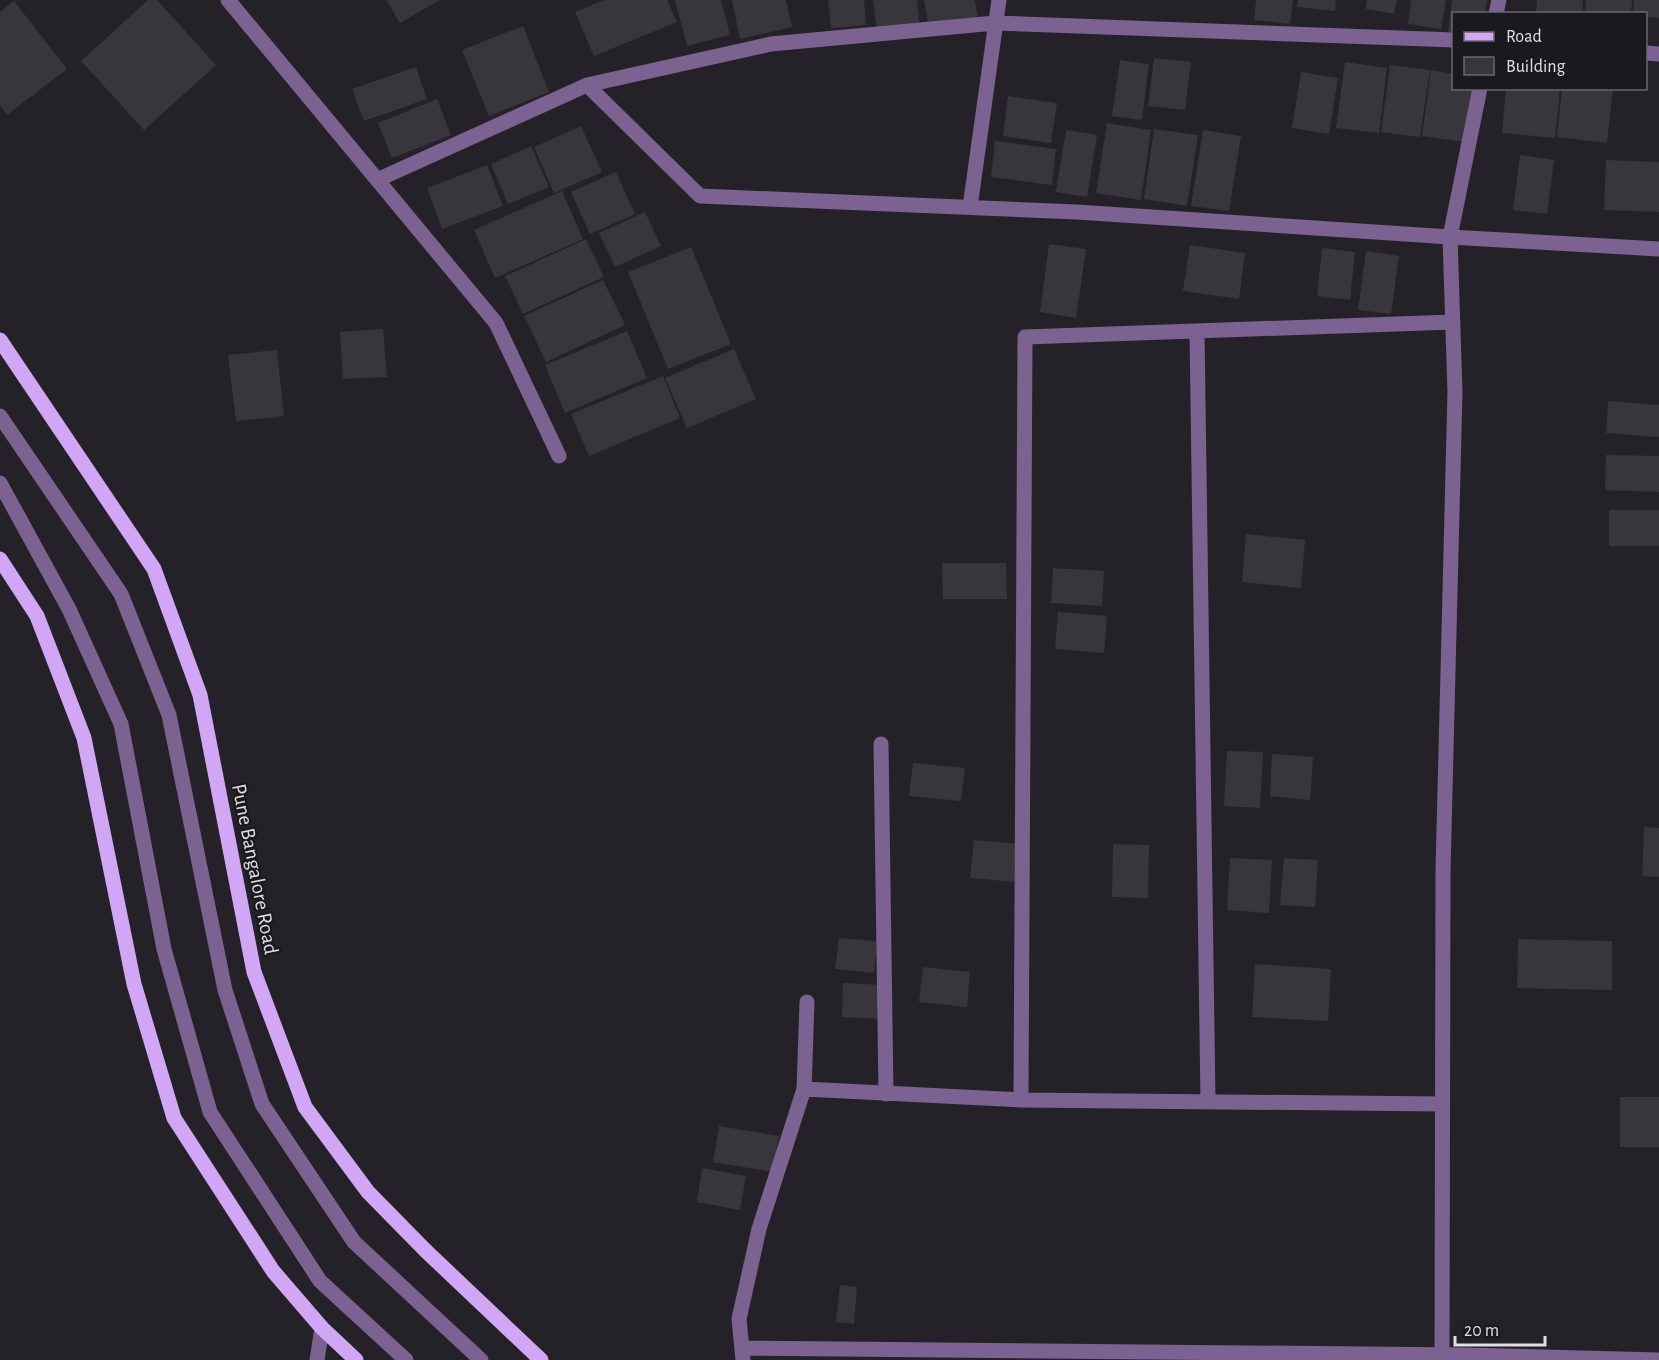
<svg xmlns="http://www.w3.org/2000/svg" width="1659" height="1360" font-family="'Alegreya Sans',sans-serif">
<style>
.building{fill:#39353c}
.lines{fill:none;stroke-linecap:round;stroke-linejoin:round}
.minor{stroke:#7c6291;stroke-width:15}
.major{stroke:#d1a7f5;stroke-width:15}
.labels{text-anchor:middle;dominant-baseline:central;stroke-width:4.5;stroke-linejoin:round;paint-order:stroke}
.street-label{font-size:21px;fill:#e0dee3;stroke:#1b181f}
</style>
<rect width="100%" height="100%" fill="#252128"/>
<path class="building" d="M148,0H157L216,65L144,130L81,61Z
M386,0H440L400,23Z
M604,0H667L677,22L594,56L575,12Z
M675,0H721L730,35L687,46Z
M732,0H786L792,27L740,39Z
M828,0H864L866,25L831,28Z
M873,0H917L920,27L877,32Z
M924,0H975L978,20L929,29Z
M1256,0H1293L1290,24L1254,20Z
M1298,0H1336L1335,11L1297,7Z
M1367,0H1397L1394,14L1366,9Z
M1411,0H1446L1441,29L1408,24Z
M1452,0H1487L1485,14H1454V33L1448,32Z
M1537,0H1583L1582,14H1536Z
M1586,0H1632L1631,14H1585Z
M1634,0H1659V18L1646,17V14H1633Z
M14,1L67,69L7,115L0,105V12Z
M523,26L549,92L489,116L462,50Z
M1154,58L1191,62L1185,110L1148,106Z
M1120,60L1149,64L1142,120L1112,116Z
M1345,62L1387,68L1379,133L1336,128Z
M1390,65L1430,70L1420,137L1381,132Z
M416,67L427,99L364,121L352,89Z
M1431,70L1454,74V88H1473L1465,142L1422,136Z
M1301,72L1338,78L1329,134L1292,128Z
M1506,88H1560L1555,138L1502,133Z
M1562,88H1613L1607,143L1557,137Z
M1008,96L1057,103L1051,143L1003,136Z
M437,99L451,135L392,158L378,123Z
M1107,123L1151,130L1141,200L1096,193Z
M581,126L602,172L554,193L534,147Z
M1154,129L1198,135L1187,206L1144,199Z
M1066,130L1097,135L1087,197L1056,192Z
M1203,130L1241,136L1229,211L1191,206Z
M995,141L1056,149L1052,185L991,177Z
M531,146L549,187L508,204L491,164Z
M1520,155L1554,160L1547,214L1513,210Z
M1606,160L1659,162V212L1604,210Z
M487,165L503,206L442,229L427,188Z
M616,172L635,214L590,234L571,192Z
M562,191L583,239L495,278L474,230Z
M645,212L661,246L615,267L599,233Z
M586,239L604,277L523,314L505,276Z
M1049,244L1086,249L1076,318L1040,312Z
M1190,245L1245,253L1239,299L1183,291Z
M691,247L731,344L668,369L628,272Z
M1322,248L1355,252L1350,300L1317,296Z
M1366,251L1399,256L1391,314L1358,310Z
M603,280L625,325L546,362L524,316Z
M383,329L387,377L343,379L340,332Z
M627,331L647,378L565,413L545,365Z
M734,349L756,399L687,428L665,378Z
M277,350L284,416L236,421L228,355Z
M663,376L680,418L589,456L571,414Z
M1608,401L1659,405V437L1606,433Z
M1606,455L1659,456V492L1605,490Z
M1609,510H1659V546H1609Z
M1246,534L1305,540L1301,588L1242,582Z
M942,563H1006L1007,599H943Z
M1053,568L1104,571L1102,606L1051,603Z
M1058,612L1107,616L1104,653L1055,649Z
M1227,751L1263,752L1260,808L1224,806Z
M1272,754L1313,757L1310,800L1270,796Z
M913,763L965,768L961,801L909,796Z
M1644,827L1659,828V877L1642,876Z
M974,840L1019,844L1016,882L970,878Z
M1113,844L1149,845L1148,898L1112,897Z
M1230,858L1272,860L1269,913L1227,910Z
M1284,858L1318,860L1315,907L1280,905Z
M839,938L877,941L874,973L835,969Z
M1518,939L1612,941V990L1517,988Z
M1255,964L1331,969L1328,1021L1252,1017Z
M923,967L970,972L967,1007L919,1002Z
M843,983L883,985L881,1019L842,1017Z
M1620,1097H1659V1147H1620Z
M719,1126L779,1136L773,1172L713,1162Z
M702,1168L746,1176L740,1210L697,1202Z
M840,1285L857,1287L854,1324L836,1322Z"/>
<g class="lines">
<path class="minor" d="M228,0L496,323L559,456
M1496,14L1499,0
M1646,53L1659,54
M587,85L700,196L1077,212L1450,237L1659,249
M377,180L587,85L771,44L995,23L1454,40
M970,207L999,0
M1197,331L1208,1102
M0,416L121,594L169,715L225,990L262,1104L354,1242L481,1360
M0,483L69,609L121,724L164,949L210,1112L320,1281L406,1360
M881,744L886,1094
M807,1002L804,1089L1021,1100
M1442,1104L1021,1100L1025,337L1453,322
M743,1348L1463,1355L1659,1360
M317,1360L322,1328
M743,1360L739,1319L759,1229L804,1089
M1442,1360L1443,871L1455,392L1450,237L1480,88"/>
<path class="major" d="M0,340L154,569L200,695L254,972L305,1107L368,1192L426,1251L541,1360
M0,559L37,616L84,738L134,984L174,1118L273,1271L322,1328L356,1360"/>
</g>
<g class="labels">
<g class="street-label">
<text transform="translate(255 869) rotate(79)">Pune Bangalore Road</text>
</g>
</g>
<rect x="1452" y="12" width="195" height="78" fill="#1b181f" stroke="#6a676d" stroke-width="1.5"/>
<rect x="1464" y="32" width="30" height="9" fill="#d1a7f5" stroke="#6a676d" stroke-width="1.5"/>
<text x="1506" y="42" font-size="18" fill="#e0dee3">Road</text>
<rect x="1464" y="57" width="30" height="18" fill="#39353c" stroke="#6a676d" stroke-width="1.5"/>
<text x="1506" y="72" font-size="18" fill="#e0dee3">Building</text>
<path d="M1455 1336v9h90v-9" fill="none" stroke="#e0dee3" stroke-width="3"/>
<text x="1464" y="1336" font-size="18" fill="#e0dee3" stroke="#1b181f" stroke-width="4.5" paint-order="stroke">20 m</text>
</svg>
